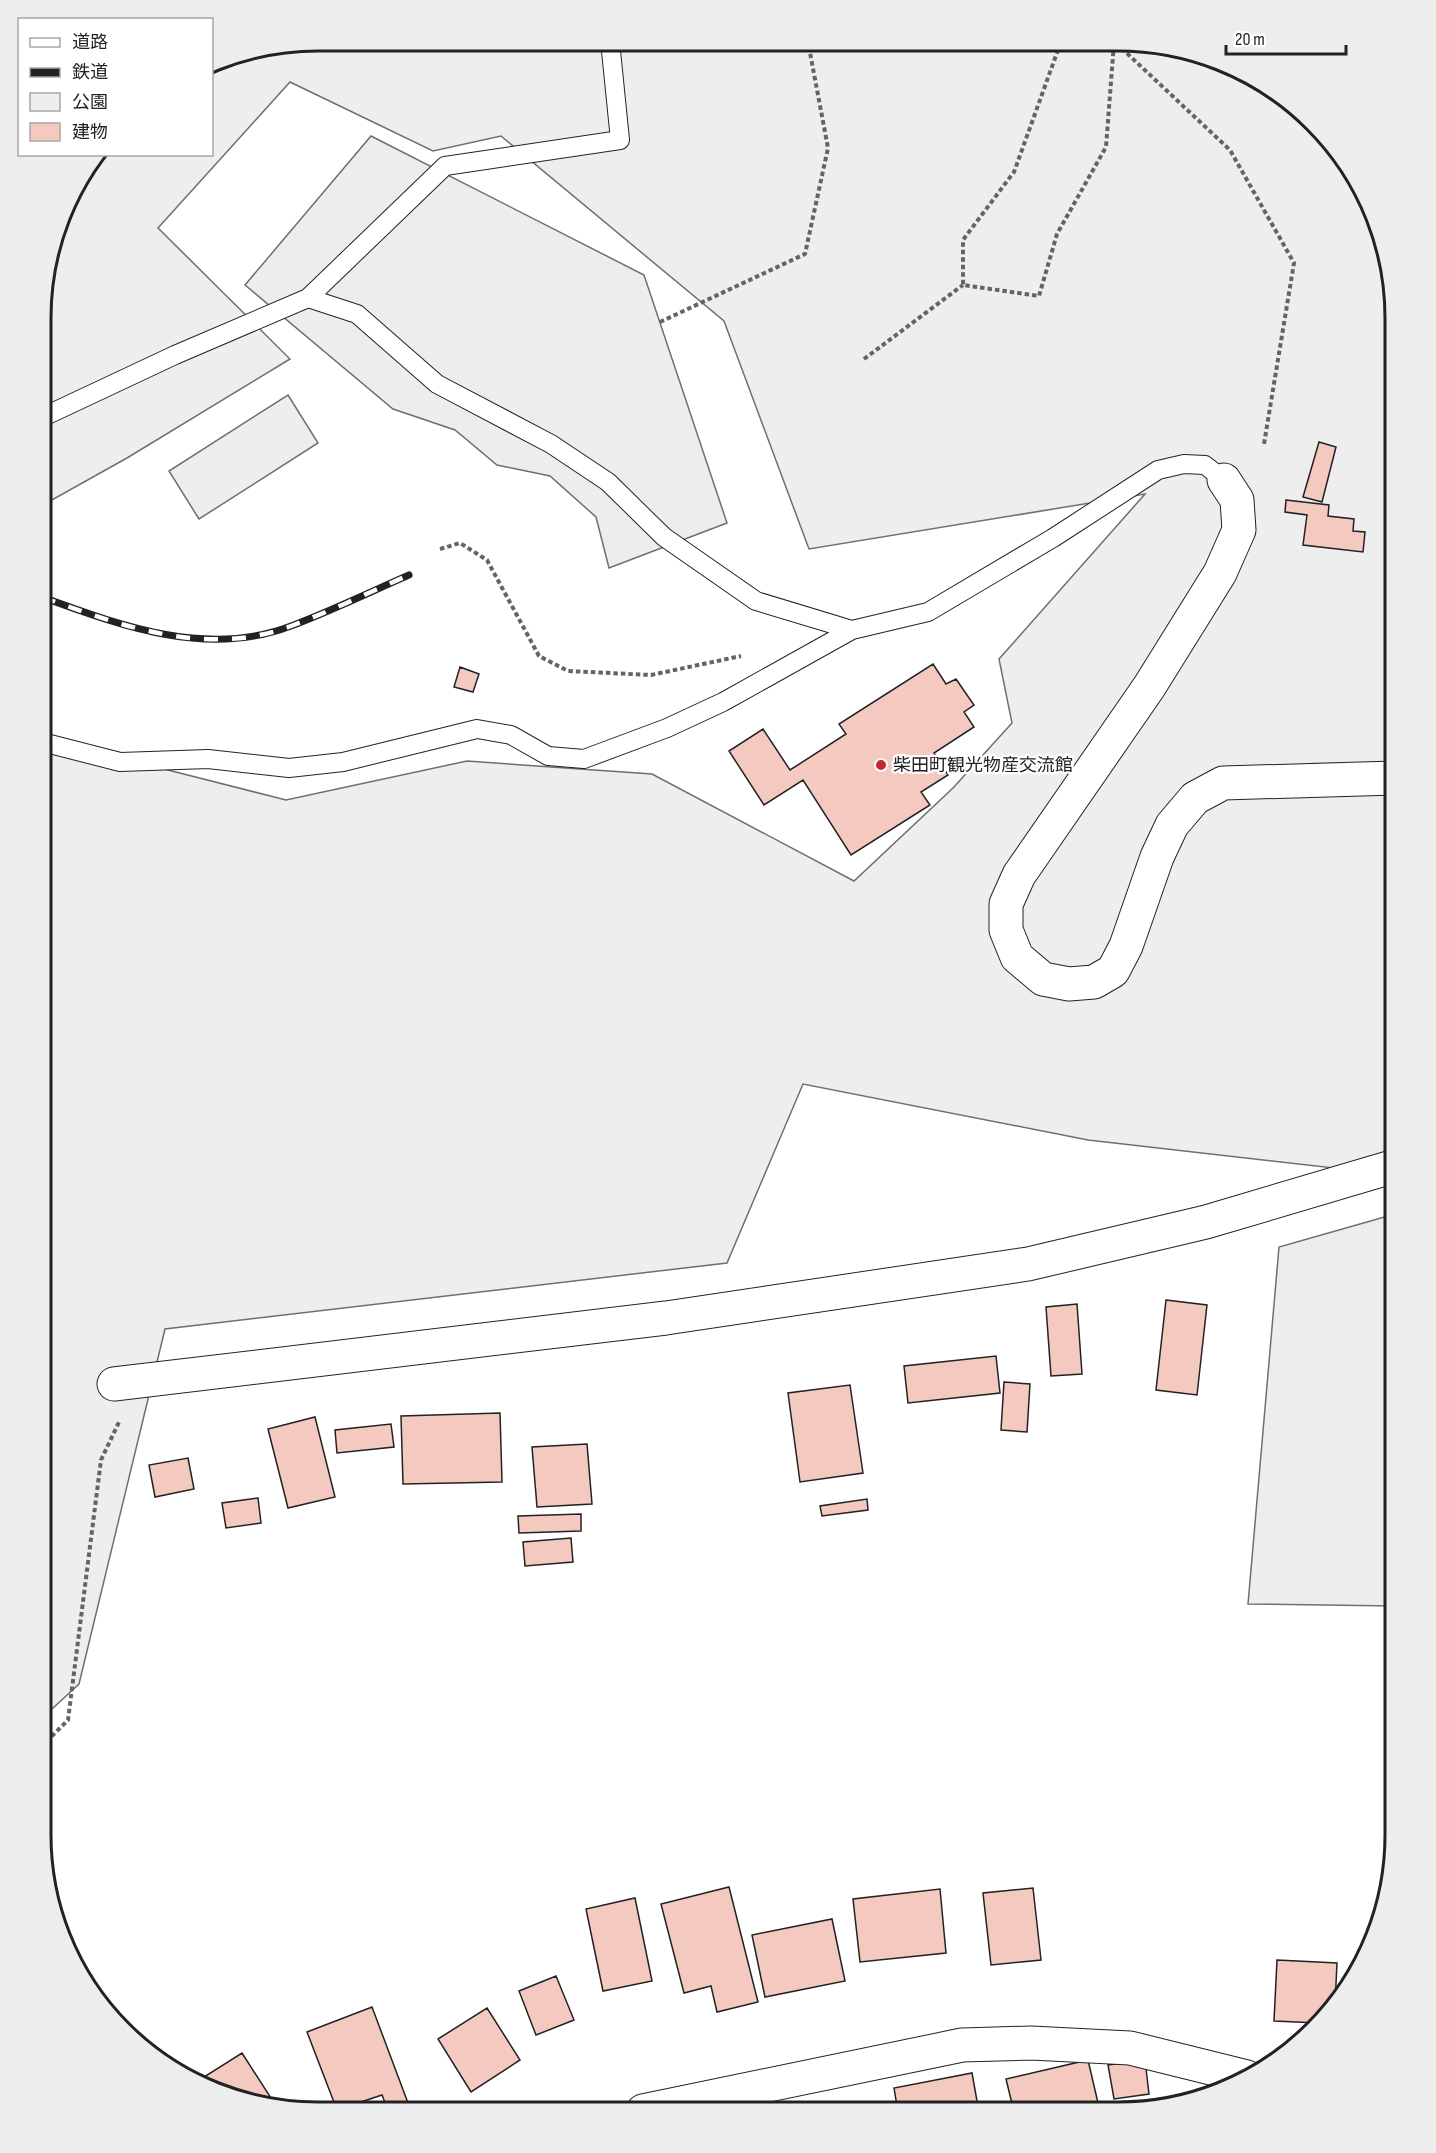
<svg xmlns="http://www.w3.org/2000/svg" width="1436" height="2153" font-family="'Sofia Sans Condensed','Noto Sans JP',sans-serif">
<style>
.green{fill:#eee;stroke:#6f6f6f;stroke-width:1.5}
.parking{fill:#ededed;stroke:#6f6f6f;stroke-width:1.5}
.building{fill:#f3c9c0;stroke:#222;stroke-width:1.5}
.lines{fill:none;stroke-linecap:round;stroke-linejoin:round}
.service-casing{stroke:#222;stroke-width:20}
.minor-casing{stroke:#222;stroke-width:35}
.path{stroke:#646464;stroke-width:4;stroke-dasharray:4.5 3;stroke-linecap:butt}
.service{stroke:#fff;stroke-width:18}
.minor{stroke:#fff;stroke-width:33}
.rail-casing{stroke:#222;stroke-width:7}
.rail{stroke:#fff;stroke-width:4.5;stroke-dasharray:14;stroke-linecap:butt}
.poi-dot{fill:#c62828;stroke:#fff;stroke-width:2}
.labels{text-anchor:middle;dominant-baseline:central;stroke-width:4.5;stroke-linejoin:round;paint-order:stroke}
.poi-label{font-size:18px;fill:#222;stroke:#fff;text-anchor:start}
.rim{fill:none;stroke:#222;stroke-width:3}
</style>
<rect width="100%" height="100%" fill="#fff"/>
<path class="green" d="M318,41L1155,43L1224,61L1287,98L1338,149L1374,211L1395,318V1175L1088,1140L803,1084L727,1263L165,1329L79,1684L41,1719L42,738L286,800L467,761L652,774L854,881L953,788L1012,723L999,659L1145,494L809,549L724,321L501,136L433,151L290,82L158,228L290,359L127,458L43,505V281L77,179L98,155L212,154V65L228,55Z
M288,395L318,443L199,519L169,471Z"/>
<path class="parking" d="M371,136L644,275L727,523L609,568L596,517L550,476L497,465L455,430L393,409L245,285Z
M1395,1214V1606L1248,1604L1279,1247Z"/>
<path class="building" d="M1319,442L1336,447L1322,502L1303,497Z
M1286,500L1329,505L1328,516L1354,519L1353,531L1365,532L1363,552L1303,545L1307,515L1285,512Z
M933,664L946,684L956,679L974,705L964,712L974,727L934,753L948,775L921,792L930,805L851,855L803,780L764,805L729,751L763,729L790,770L846,734L839,724Z
M460,667L479,674L473,692L454,687Z
M1166,1300L1207,1305L1197,1395L1156,1390Z
M1077,1304L1082,1374L1051,1376L1046,1307Z
M996,1356L1000,1393L908,1403L904,1366Z
M1004,1382L1030,1384L1027,1432L1001,1430Z
M850,1385L863,1473L800,1482L788,1393Z
M500,1413L502,1482L403,1484L401,1416Z
M315,1417L335,1497L288,1508L268,1429Z
M391,1424L394,1447L337,1453L335,1430Z
M587,1444L592,1504L537,1507L532,1447Z
M188,1458L194,1489L155,1497L149,1465Z
M258,1498L261,1523L226,1528L222,1503Z
M867,1499L868,1510L822,1516L820,1506Z
M581,1514V1531L519,1533L518,1516Z
M571,1538L573,1562L525,1566L523,1542Z
M729,1887L758,2002L717,2012L711,1986L684,1993L661,1904Z
M1033,1888L1041,1960L991,1965L983,1893Z
M940,1889L946,1953L860,1962L853,1899Z
M635,1898L652,1981L603,1991L586,1909Z
M832,1919L845,1981L765,1997L752,1935Z
M1277,1960L1337,1963L1335,2005L1319,2023L1274,2021Z
M556,1976L574,2020L536,2035L519,1991Z
M372,2007L411,2111L388,2110L382,2095L337,2110L307,2032Z
M487,2008L520,2060L471,2092L438,2039Z
M242,2053L278,2109L212,2092L196,2082Z
M1088,2060L1098,2103L1056,2112H1014L1006,2079Z
M1145,2060L1149,2094L1114,2099L1108,2065Z
M972,2073L979,2112H898L894,2088Z
M854,2103L856,2112H820Z"/>
<g class="lines">
<defs>
<path id="service" d="M308,298L445,166L620,140L610,41
M43,417L175,355L308,298L357,314L437,384L551,444L608,482L664,537L756,601L852,630
M42,742L120,762L208,759L289,768L343,762L477,729L511,735L548,756L584,759L667,728L723,702L852,630L928,612L1053,538L1158,470L1184,464L1205,465L1224,480"/>
<path id="minor" d="M1224,480L1237,500L1239,530L1220,573L1149,687L1019,875L1006,904V930L1017,957L1043,979L1069,984L1094,982L1113,971L1126,946L1157,857L1172,825L1195,798L1223,783L1395,778
M114,1384L666,1318L1028,1264L1206,1222L1395,1166
M643,2111L962,2045L1031,2043L1130,2048L1247,2077"/>
</defs>
<use href="#service" class="service-casing"/>
<use href="#minor" class="minor-casing"/>
<path class="path" d="M1103,43L1058,50L1014,172L963,240V285L1039,296L1057,234L1106,147L1114,43
M1116,43L1230,150L1294,263L1264,444
M660,322L805,254L828,148L808,42
M864,359L963,285
M1395,545L1391,543L1395,528
M440,549L460,543L487,560L539,656L568,671L651,675L741,656
M41,1747L68,1720L101,1460L119,1422"/>
<use href="#service" class="service"/>
<use href="#minor" class="minor"/>
<defs>
<path id="rail" d="M42,597C122,626 207,658 291,626C331,611 370,592 409,575"/>
</defs>
<use href="#rail" class="rail-casing"/>
<use href="#rail" class="rail"/>
</g>
<circle class="poi-dot" cx="881" cy="765" r="6"/>
<g class="labels">
<g class="poi-label">
<text x="893" y="765">柴田町観光物産交流館</text>
</g>
</g>
<path d="M0 0H1436V2153H0ZM318 51H1118A267 267 0 0 1 1385 318V1835A267 267 0 0 1 1118 2102H318A267 267 0 0 1 51 1835V318A267 267 0 0 1 318 51Z" fill="#ededed" fill-rule="evenodd"/>
<path class="rim" d="M318 51H1118A267 267 0 0 1 1385 318V1835A267 267 0 0 1 1118 2102H318A267 267 0 0 1 51 1835V318A267 267 0 0 1 318 51Z"/>
<rect x="18" y="18" width="195" height="138" fill="#ffffff" stroke="#a7a7a7" stroke-width="1.5"/>
<rect x="30" y="38" width="30" height="9" fill="#ffffff" stroke="#a7a7a7" stroke-width="1.5"/>
<text x="72" y="48" font-size="18" fill="#222222">道路</text>
<rect x="30" y="68" width="30" height="9" fill="#222222" stroke="#a7a7a7" stroke-width="1.5"/>
<text x="72" y="78" font-size="18" fill="#222222">鉄道</text>
<rect x="30" y="93" width="30" height="18" fill="#eeeeee" stroke="#a7a7a7" stroke-width="1.5"/>
<text x="72" y="108" font-size="18" fill="#222222">公園</text>
<rect x="30" y="123" width="30" height="18" fill="#f3c9c0" stroke="#a7a7a7" stroke-width="1.5"/>
<text x="72" y="138" font-size="18" fill="#222222">建物</text>
<path d="M1226 45v9h120v-9" fill="none" stroke="#222222" stroke-width="3"/>
<text x="1235" y="45" font-size="18" fill="#222222" stroke="#ffffff" stroke-width="4.5" paint-order="stroke">20 m</text>
</svg>
